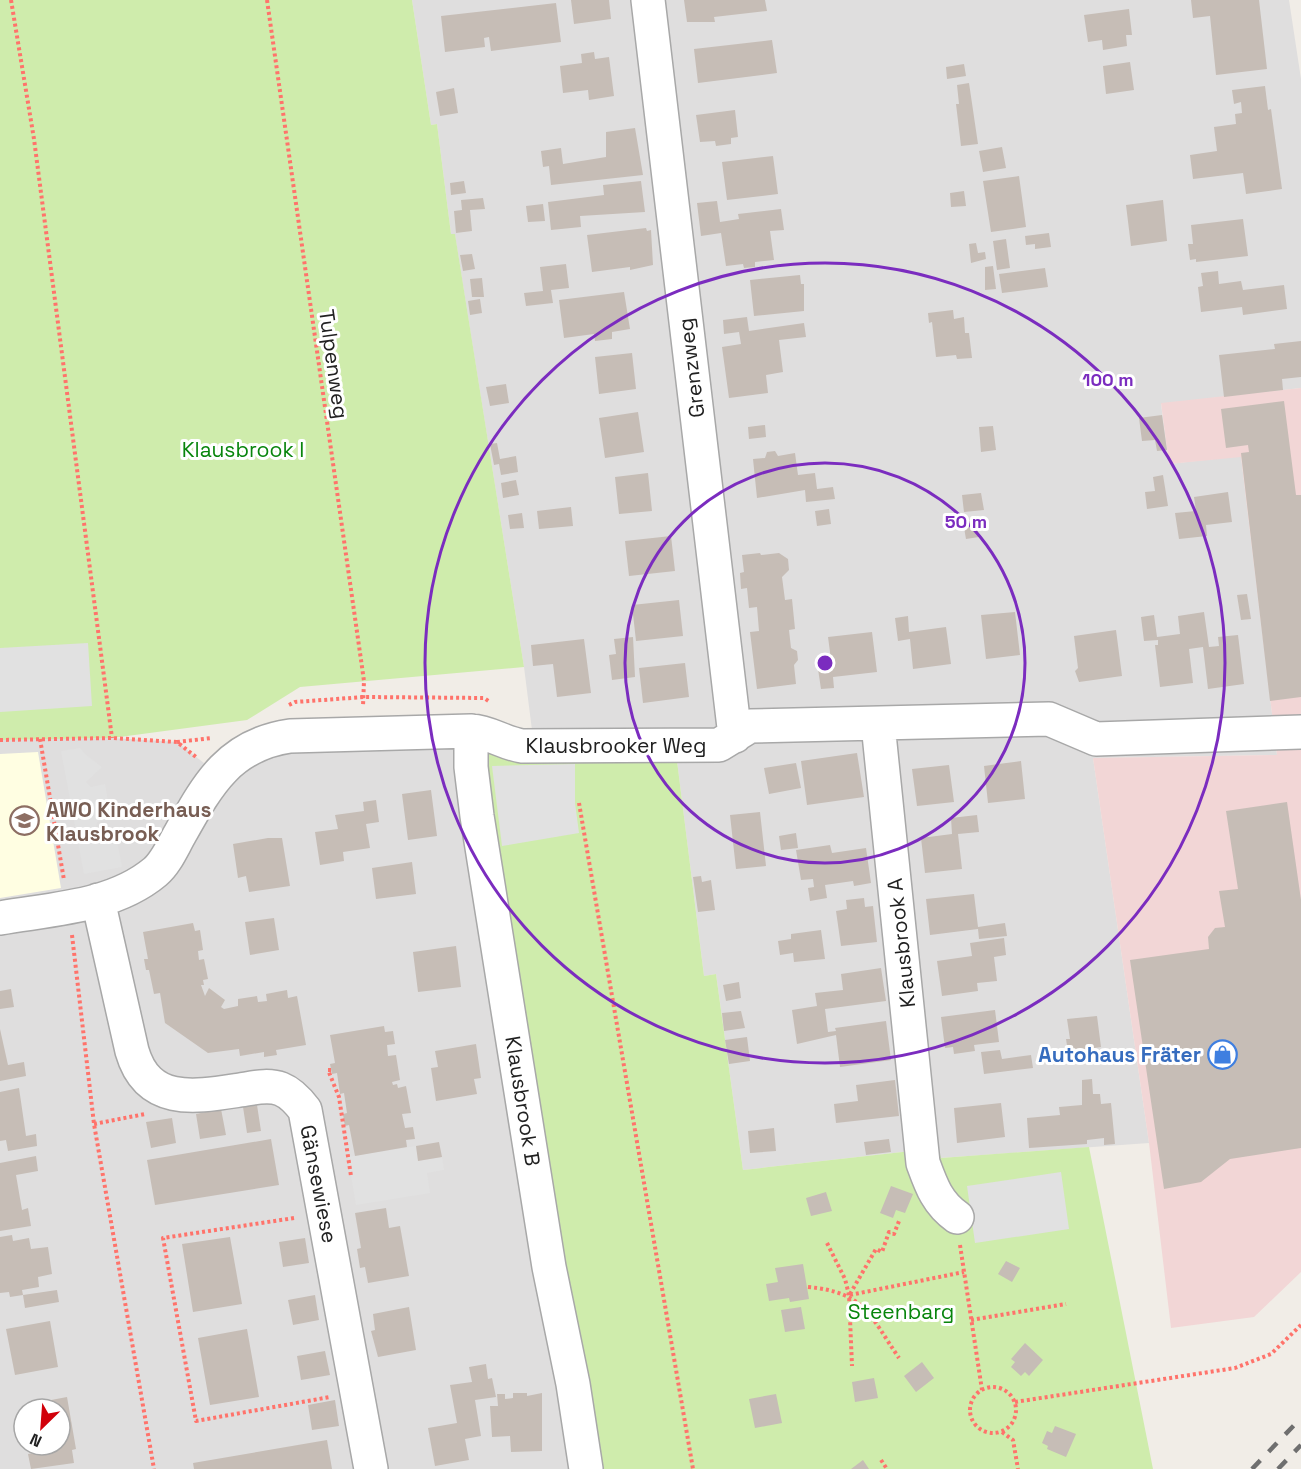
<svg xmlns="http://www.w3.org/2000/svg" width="1301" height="1469" font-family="'Space Grotesk',sans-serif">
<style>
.residential{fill:#dfdede;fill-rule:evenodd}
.commercial{fill:#f2d6d6}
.education{fill:#fffee2}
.grass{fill:#cfecac}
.parking{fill:#e1e1e1}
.building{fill:#c6bdb6}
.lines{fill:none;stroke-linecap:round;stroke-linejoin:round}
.minor-casing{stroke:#a8a8a8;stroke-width:36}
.path{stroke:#ff736b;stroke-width:4;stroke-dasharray:3 3;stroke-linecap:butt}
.minor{stroke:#fff;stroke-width:33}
.rail{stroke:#6f6f6f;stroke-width:4.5;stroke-dasharray:12 12;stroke-linecap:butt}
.ring{fill:none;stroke:#7b2cbf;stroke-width:3}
.labels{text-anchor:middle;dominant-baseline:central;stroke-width:6;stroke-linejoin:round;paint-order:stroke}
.street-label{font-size:21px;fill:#212121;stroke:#fff}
.park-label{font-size:21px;fill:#08850c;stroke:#fff}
.education-label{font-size:21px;font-weight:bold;fill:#785e54;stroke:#fff;text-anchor:start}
.shop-label{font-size:21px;font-weight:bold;fill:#366cbe;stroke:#fff;text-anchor:end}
.centre{fill:#7b2cbf;stroke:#fff;stroke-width:3}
.ring-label{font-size:18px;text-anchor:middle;font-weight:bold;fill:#7b2cbf;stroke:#fff;stroke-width:6;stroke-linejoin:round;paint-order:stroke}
</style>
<rect width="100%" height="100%" fill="#f1ede7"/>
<path class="residential" d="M412,0H1289L1301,79V388L1161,404L1169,464L1241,456L1277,755L1093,758L1149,1143L940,1158L938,1148L743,1170L716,974L704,976L675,745L534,746L524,667L455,235L451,234L437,124L431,125Z
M469,735L591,1469H0V740L112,738L177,742L218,774L240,754ZM24,1409H60V1445H24Z"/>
<path class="commercial" d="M1301,388V1272L1254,1317L1171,1328L1149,1143L1093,758L1277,755L1241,457L1169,464L1161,403Z"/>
<path class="education" d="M38,752L61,888L0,898V754Z"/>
<path class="grass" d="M0,0H412L431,125L437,124L451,234H455L524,667L300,687L247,720L112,738L0,740Z
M485,732L675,745L704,976L716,974L743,1170L938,1148L941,1158L1089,1147L1153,1469H591L485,832Z"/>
<path class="parking" d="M88,643L92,706L0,712V648Z
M80,748L86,755L102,767L86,782L91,787L105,784L111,819L97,822L95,832L115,831L122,867L84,874L61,751Z
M575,764V803L579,833L502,846L492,766Z
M416,1146L418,1161L442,1157L444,1170L427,1173L430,1193L356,1205L348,1157Z
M1061,1172L1069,1229L975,1243L967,1186Z"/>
<path class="building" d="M571,0H609L611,19L574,24Z
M684,0H765L767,11L714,17L715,22H687Z
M1191,0H1259L1267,69L1216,75L1210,16L1193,18Z
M556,3L561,42L491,51L489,37L484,38L485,47L445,52L441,16Z
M1129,9L1132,35H1126L1127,46L1103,50L1102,40L1088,42L1084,15Z
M772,40L777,73L698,83L694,49Z
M594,52L595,59L609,57L614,96L589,100L588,90L563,93L560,66L582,63L581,54Z
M1130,62L1134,90L1106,94L1103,66Z
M964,64L966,76L947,79L946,67Z
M969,83L978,144L961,146L956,104H959L957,85Z
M1265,86L1268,110L1271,109L1282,189L1246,194L1243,173L1193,179L1190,155L1217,151L1214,127L1236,124L1235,114L1242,113L1241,102L1234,104L1232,90Z
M454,88L458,113L440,116L436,92Z
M735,110L738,137L731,138V144L716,146L715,141L700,142L696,115Z
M635,128L643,175L551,185L549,166L543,167L541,151L561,148L563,164L606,157V132Z
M1002,147L1006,168L983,172L979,151Z
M773,156L778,194L727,200L722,162Z
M1019,176L1026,227L991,232L983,181Z
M464,181L466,193L451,195L450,183Z
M641,181L645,212L580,216L581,227L551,230L548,202L604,195L603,185Z
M964,191L966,206L951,207L950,193Z
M483,198L485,209L470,210L472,231L456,233L454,211L462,210L461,200Z
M1163,200L1167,241L1131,246L1126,205Z
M717,201L720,222L739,219L738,214L781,209L784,230L770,231L774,260L755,262V267L744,268L743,264L726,266L721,233L701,236L697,203Z
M543,204L545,221L528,222L526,206Z
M1243,219L1248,256L1196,262V259L1190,260L1188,244H1193L1191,225Z
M646,228L647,231L651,230L653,265L630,270V267L592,272L587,235Z
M1049,233L1051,247L1035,249V244L1026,245L1025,236Z
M1006,239L1010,268L997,270L993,241Z
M976,243L978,253L985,252L986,259L971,263L969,244Z
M472,254L475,269L463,271L460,255Z
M566,264L569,288L551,290L553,303L526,306L524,293L543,291L540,267Z
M993,266L996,289L985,290V267Z
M1045,268L1048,287L1002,293L999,274Z
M1218,271L1219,284L1241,281L1243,290L1284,285L1287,309L1243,315L1242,307L1201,312L1198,287L1203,286L1201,273Z
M800,275L801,284H804V311L754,316L750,280Z
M482,278L484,297H472L470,279Z
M624,292L630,329L612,332V339L595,341L594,334L564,338L559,300Z
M480,299L482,313L470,315L468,301Z
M953,310L954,319L964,317L965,333H969L972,358L957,359L956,355L936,357L932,322L929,323L928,313Z
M747,317L749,331L804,323L806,337L779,340L783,372L766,375L768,393L729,398L722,347L741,344L739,332L724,334L723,320Z
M1301,341V377L1282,379L1283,390L1224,397L1219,355L1275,349L1274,344Z
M632,353L636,389L599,394L595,357Z
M506,384L509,403L490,406L486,387Z
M1284,401L1296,495H1301V697L1270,701L1241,453L1249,452L1248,445L1226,448L1221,409Z
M638,412L644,452L605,458L599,418Z
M1162,415L1167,450L1157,451L1155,440L1142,441L1139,418Z
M765,425L766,437L749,439L748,427Z
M993,426L996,450L981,452L979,427Z
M497,443L500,459L516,456L518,472L501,475L499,464L494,465L490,444Z
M775,451L778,456L795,453L798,475L815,473L817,489L833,487L835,499L806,502L805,490L757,498L753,459L765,458L767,452Z
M648,473L652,511L619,514L615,477Z
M1163,475L1168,506L1147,509L1145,492L1155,491L1153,477Z
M516,480L519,495L503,498L501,483Z
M1228,492L1232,522L1206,525L1207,536L1179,539L1175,513L1196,511L1194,497Z
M981,493L984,510L964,512L962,495Z
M571,507L573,526L539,529L537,511Z
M829,509L831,524L817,526L815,511Z
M522,513L524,528L510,529L508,515Z
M976,520L979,537L966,539L963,522Z
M671,536L675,571L629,576L625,541Z
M760,553L761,555L779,553L788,559L789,570L782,577L785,600L792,599L795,629L789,630L791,648L797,651L798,660L794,665L796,684L757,689L750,632L759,631L757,607L749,608L747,588L741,589L740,573L744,572L742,555Z
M1247,594L1251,619L1241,620L1237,595Z
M679,600L683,636L636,641L632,605Z
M1015,612L1020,655L986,659L981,615Z
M1204,612L1209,647L1219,646L1218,637L1238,635L1244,684L1208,689L1203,647L1189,649L1193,683L1160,687L1155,645H1158V640L1144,641L1141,617L1154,615L1157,637L1180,634L1178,616Z
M908,616L909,632L946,627L951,664L913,669L910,639L898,641L895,618Z
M1116,630L1122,676L1079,682L1075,671L1078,668L1074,636Z
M872,632L877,672L833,677L834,688L821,689L818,669L832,667L828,637Z
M633,637L635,677L612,680L609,655L616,654L614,639Z
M584,639L591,693L557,697L553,664L533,666L531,645Z
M685,663L689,697L643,703L639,668Z
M857,753L864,797L807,805L801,761Z
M1021,761L1025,799L988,803L984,766Z
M796,763L801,788L769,794L764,768Z
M949,765L954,802L917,806L912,769Z
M431,790L437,836L408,840L402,794Z
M376,800L379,822L366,824L370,848L343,852L344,861L320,865L315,832L338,829L335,815L364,811L363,802Z
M1287,802L1301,900V1148L1230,1159L1201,1182L1164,1189L1130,960L1209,949L1208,937L1215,928L1225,927L1219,891L1238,889L1226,811Z
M760,812L766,866L736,869L730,815Z
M977,815L979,832L958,834L962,869L925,873L921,838L952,834L951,818Z
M796,833L798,848L781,850L779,836Z
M268,838H282L290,886L249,892L246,876L238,878L233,844Z
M830,845L832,853L866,848L871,883L854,886L853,881L825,885L827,898L810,901L808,888L814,887L813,879L801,880L796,850Z
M412,862L416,894L376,899L372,868Z
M701,876L702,882L711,880L715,910L698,912L693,877Z
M974,894L978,927L1005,923L1007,936L979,939L978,929L930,935L926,899Z
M864,898L865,907L873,906L877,942L841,946L836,911L847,909L846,900Z
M274,918L279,950L250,955L245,922Z
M193,923L195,931L200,930L203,950L198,951L199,960L204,959L208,979L203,980L204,985H201L205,996L209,988L225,1000L221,1007L224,1009L238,1006V999L257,996L258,1002L267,1001L266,994L287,990L288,998L297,996L306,1045L276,1050L277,1055L264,1057V1052L240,1056L239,1049L208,1053L165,1023L160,993L154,994L149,970H146L144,959H148L143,932Z
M821,930L825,959L794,962L793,953L780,955L778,941L791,939V934Z
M1004,938L1006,955L994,957L997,981L977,983L978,991L942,996L937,961L972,956L970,943Z
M456,946L461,987L418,992L413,952Z
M881,968L886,1001L825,1009L828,1032L836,1031L835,1028L886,1021L891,1060L840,1067L836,1035L797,1044L792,1010L817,1006L815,993L843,990L841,974Z
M739,982L741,998L726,1001L723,985Z
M11,989L14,1007L0,1009V991Z
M995,1010L999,1042L974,1045L975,1051L954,1054L953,1047L945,1048L941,1017Z
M741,1011L745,1028L724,1031L722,1013Z
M1097,1016L1101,1047L1068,1052L1066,1039H1070L1067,1019Z
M384,1026L385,1032L393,1031L395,1044L387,1045L388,1056L396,1055L400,1080L392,1082L393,1085L397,1084L398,1088L406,1086L411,1113L402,1114L405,1128L413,1127L415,1139L406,1140L407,1147L355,1156L349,1125L345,1126L344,1121L343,1114L347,1113L344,1093L340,1094L337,1073L332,1074L330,1064L335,1063L330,1035Z
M0,1029L8,1065L24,1062L26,1076L0,1081Z
M747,1037L750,1061L729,1064L725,1040Z
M476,1044L481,1078L474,1079L477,1094L436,1101L431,1068L438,1067L435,1051Z
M1000,1050L1002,1059L1031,1055L1033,1068L984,1074L981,1052Z
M1092,1079L1093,1094H1100L1101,1104L1111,1103L1115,1144L1104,1145V1138L1087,1140V1144L1029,1148L1027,1118L1060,1115L1059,1107L1082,1105V1080Z
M895,1080L899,1116L836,1123L834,1104L858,1101L856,1085Z
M19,1088L26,1136L36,1134L37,1146L8,1151L6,1140L0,1141V1092Z
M1001,1103L1005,1137L957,1143L954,1108Z
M257,1105L261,1131L247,1133L243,1107Z
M221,1109L226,1135L200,1139L196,1114Z
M172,1118L176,1143L151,1148L146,1122Z
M774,1128L776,1151L750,1153L748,1131Z
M271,1139L279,1185L155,1205L147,1160Z
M889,1139L891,1152L866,1155L864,1142Z
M439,1142L442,1157L418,1161L416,1146Z
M36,1156L38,1171L16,1175L22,1210L28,1208L31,1226L0,1231V1163Z
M891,1186L913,1194L905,1213L896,1210L893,1218L880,1213Z
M826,1192L832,1211L811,1216L806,1198Z
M386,1208L389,1228L400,1226L409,1276L368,1283L365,1267L360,1268L357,1249L361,1248L355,1213Z
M12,1235L13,1241L29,1238L31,1249L48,1247L52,1274L38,1277L39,1287L22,1290L23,1295L10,1297L9,1292L0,1293V1237Z
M230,1237L242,1304L193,1312L182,1244Z
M305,1238L309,1263L283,1267L279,1242Z
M1006,1261L1020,1268L1012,1282L998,1274Z
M803,1264L809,1299L790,1302L789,1298L769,1301L766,1284L778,1282L775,1268Z
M57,1290L59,1302L25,1308L23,1295Z
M315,1295L319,1320L293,1325L288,1300Z
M409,1307L416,1350L378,1357L371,1331L375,1330L373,1314Z
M801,1307L805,1329L785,1332L781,1310Z
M50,1321L58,1367L15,1375L6,1329Z
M247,1329L259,1397L210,1405L198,1338Z
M1025,1343L1043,1360L1029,1376L1025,1372L1021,1376L1011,1367L1015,1362L1011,1359Z
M325,1351L330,1375L301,1380L297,1356Z
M922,1362L934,1378L916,1392L904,1376Z
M486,1364L488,1379L492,1378L496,1397L475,1400L481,1436L465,1439L469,1460L435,1466L428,1428L457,1423L450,1385L472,1382L469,1367Z
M874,1378L878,1398L855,1402L852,1382Z
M513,1393H527V1396L542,1393V1451L511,1452L510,1436L492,1437L490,1406H498L497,1394H505V1399L513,1398Z
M776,1394L782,1423L755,1428L749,1399Z
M67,1397L76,1449L72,1450L74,1463L31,1469L28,1454L34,1453L32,1445H60V1409H26L25,1405Z
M335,1400L339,1426L312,1430L308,1405Z
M1055,1426L1076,1434L1066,1457L1047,1449L1048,1446L1042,1443L1047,1431L1052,1433Z
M327,1440L332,1469H194L193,1463Z
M863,1460L869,1469H851Z"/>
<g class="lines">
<defs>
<path id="minor" d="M648,0L735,736
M878,724L923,1163C931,1185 937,1203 957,1217
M471,731V767L477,816L549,1267L573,1384L586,1469
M98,900L132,1051C148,1106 195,1097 240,1090C253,1088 268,1084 281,1089C291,1093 299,1102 305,1110L371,1469
M0,918C52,909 113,907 155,872C166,863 173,846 180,834C208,784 229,745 290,736L471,731C490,732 503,743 522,746L719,745L750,726L1049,719L1096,739L1301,732"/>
</defs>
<use href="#minor" class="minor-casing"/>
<path class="path" d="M11,0L34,139L112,738
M267,0L364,681L363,706
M289,705L295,702L364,697L484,698L490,702
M40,739L64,880
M0,740L112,738L177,742L196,757
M177,742L212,738
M579,803L693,1469
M72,935L94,1124L154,1469
M331,1070H328L339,1097L351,1176
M94,1124L145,1114
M294,1218L163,1238L196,1421L330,1397
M827,1243L845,1279L849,1295L852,1366
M960,1245L982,1390
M808,1287C865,1292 870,1316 899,1358
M850,1294L876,1249L882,1252L889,1232L894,1234L899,1221
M850,1295L964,1272
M971,1320L1066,1304
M970 1410a23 23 0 1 1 46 0a23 23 0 1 1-46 0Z
M1015,1402L1235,1368L1271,1354L1301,1325
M1002,1432L1013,1440L1018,1469
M881,1460L887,1469"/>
<use href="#minor" class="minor"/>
<path class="rail" d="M1252,1469L1301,1418
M1278,1469L1301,1445"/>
</g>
<g class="ring">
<circle cx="825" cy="663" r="200"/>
<circle cx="825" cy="663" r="400"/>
</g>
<defs>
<symbol id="school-ring" viewBox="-11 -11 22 22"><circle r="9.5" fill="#fff" stroke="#8d6e63" stroke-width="1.5"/><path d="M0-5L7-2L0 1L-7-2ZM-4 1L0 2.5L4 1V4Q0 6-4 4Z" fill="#8d6e63"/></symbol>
<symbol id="shop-ring" viewBox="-11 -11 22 22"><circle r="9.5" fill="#fff" stroke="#3f7fe0" stroke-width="1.5"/><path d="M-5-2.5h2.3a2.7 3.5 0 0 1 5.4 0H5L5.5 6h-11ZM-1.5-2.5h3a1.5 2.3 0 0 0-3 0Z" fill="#3f7fe0"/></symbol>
</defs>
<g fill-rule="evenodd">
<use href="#school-ring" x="8" y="804" width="33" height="33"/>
<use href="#shop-ring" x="1206" y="1038" width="33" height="33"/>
</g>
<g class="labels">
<g class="street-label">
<text transform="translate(334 364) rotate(82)">Tulpenweg</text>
<text transform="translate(691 368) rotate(-97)">Grenzweg</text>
<text x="616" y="745">Klausbrooker Weg</text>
<text transform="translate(901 943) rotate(-96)">Klausbrook A</text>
<text transform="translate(523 1101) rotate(81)">Klausbrook B</text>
<text transform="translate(319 1184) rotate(79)">Gänsewiese</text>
</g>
<g class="park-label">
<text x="243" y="449">Klausbrook I</text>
<text x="901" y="1311">Steenbarg</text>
</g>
<g class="education-label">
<text x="46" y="809">AWO Kinderhaus<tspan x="46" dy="24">Klausbrook</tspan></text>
</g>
<g class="shop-label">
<text x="1201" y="1054">Autohaus Fräter</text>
</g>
</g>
<circle cx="825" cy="663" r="9" class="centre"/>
<g class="ring-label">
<text x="1108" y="386">100 m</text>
<text x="966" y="528">50 m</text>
</g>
<g transform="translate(42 1427) rotate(205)"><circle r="28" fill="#ffffff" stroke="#a6a6a6" stroke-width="1.5"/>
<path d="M0-4.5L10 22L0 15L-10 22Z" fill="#d1000a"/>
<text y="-9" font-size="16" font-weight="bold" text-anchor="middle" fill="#212121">N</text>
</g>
</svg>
